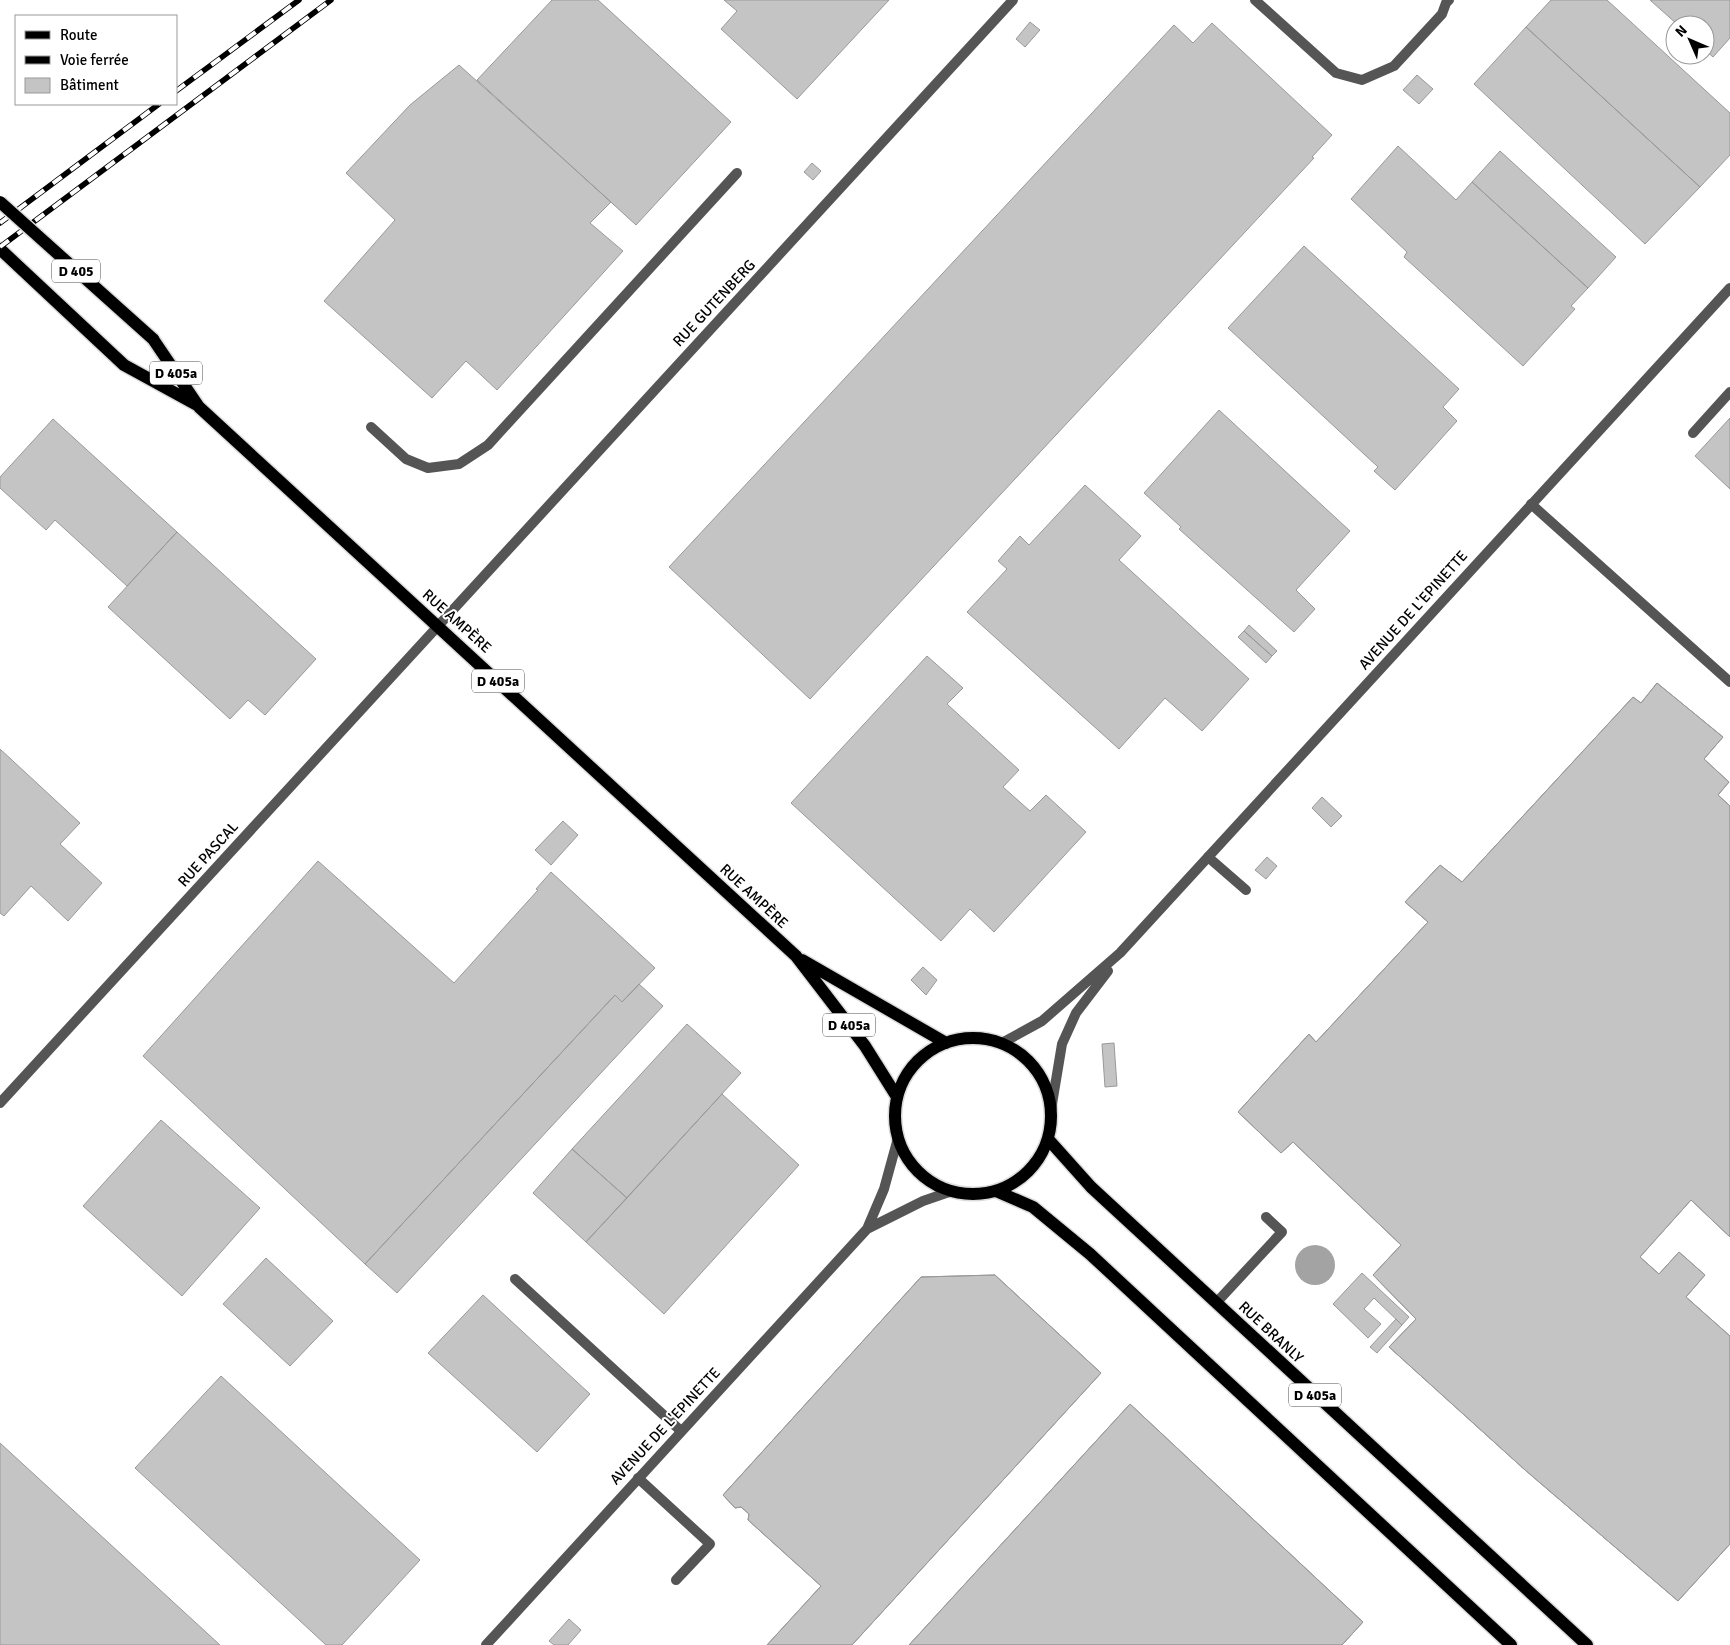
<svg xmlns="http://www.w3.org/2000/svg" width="1730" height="1645" font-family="Signika,sans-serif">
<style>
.water{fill:#a3a3a3}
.building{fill:#c4c4c4;stroke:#999}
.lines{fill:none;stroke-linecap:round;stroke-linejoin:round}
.primary-casing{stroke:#dbdbdb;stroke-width:15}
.service{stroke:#555;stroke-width:10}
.minor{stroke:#555;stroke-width:10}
.primary{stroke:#000;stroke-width:12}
.rail-casing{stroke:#000;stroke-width:5.5}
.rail{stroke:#fff;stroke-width:4;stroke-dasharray:11;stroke-linecap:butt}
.primary-bridge-casing{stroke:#dbdbdb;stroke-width:15;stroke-linecap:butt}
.primary-bridge{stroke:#000;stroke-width:12}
.labels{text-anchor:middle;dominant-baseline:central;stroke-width:4;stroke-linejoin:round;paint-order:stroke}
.shield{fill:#fff;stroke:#4c4c4c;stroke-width:1}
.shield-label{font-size:14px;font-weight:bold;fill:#000}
.street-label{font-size:15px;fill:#000;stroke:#fff}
</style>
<rect width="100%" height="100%" fill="#fff"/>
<path class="water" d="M1295 1265a20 20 0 1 1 40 0a20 20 0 1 1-40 0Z"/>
<path class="building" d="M552,0H598L731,122L636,225L477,80Z
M724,0H889L797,99L721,29L737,11Z
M1551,0H1607L1730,113V155L1700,187L1526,27Z
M1650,0H1730V38L1713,57L1705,50V25H1678Z
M1030,22L1040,30L1025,47L1016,39Z
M1212,23L1332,135L1312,157L1314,158L810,699L669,567L1174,25L1193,43Z
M1526,27L1700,187L1645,244L1474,84Z
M459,65L611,202L590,223L623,251L497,390L466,361L432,398L324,301L395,220L346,173L410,105Z
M1417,75L1433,89L1419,104L1403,90Z
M1398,146L1456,200L1472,182L1588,288L1571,306L1575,309L1523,366L1404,257L1407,252L1351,199Z
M1500,151L1616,257L1588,288L1472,182Z
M812,163L821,171L813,180L804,172Z
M1304,246L1459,389L1443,407L1457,421L1395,490L1374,471L1378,467L1228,328Z
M1219,410L1350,531L1296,590L1315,609L1294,632L1179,529L1181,527L1144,493Z
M1730,418V489L1695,456Z
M53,419L177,532L127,586L55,520L46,530L0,488V477Z
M1085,485L1141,536L1119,560L1249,679L1202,731L1165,698L1119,749L967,612L1007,569L998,561L1020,536L1029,545Z
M177,532L316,659L265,715L248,700L230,719L108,607Z
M1249,625L1277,651L1272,656L1244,631Z
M1244,631L1272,656L1266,663L1238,637Z
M927,656L963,688L947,704L1019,770L1003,787L1030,811L1046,795L1086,832L994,932L970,909L941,941L791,803Z
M1657,683L1723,737L1704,759L1729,782L1718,795L1730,806V1237L1691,1200L1640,1257L1659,1274L1679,1252L1705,1275L1686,1297L1730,1336V1544L1678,1601L1525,1470L1389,1347L1416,1319L1373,1275L1401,1245L1293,1142L1281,1153L1238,1112L1309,1034L1316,1042L1428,922L1405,902L1440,865L1462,882L1633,697L1641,703Z
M1657,683L1723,737L1704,759L1729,782L1718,795L1730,806V1237L1691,1200L1640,1257L1659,1274L1679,1252L1705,1275L1686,1297L1730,1336V1544L1678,1601L1525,1470L1389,1347L1416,1319L1373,1275L1401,1245L1293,1142L1281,1153L1238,1112L1309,1034L1316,1042L1428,922L1405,902L1440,865L1462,882L1633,697L1641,703Z
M0,749L80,823L60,844L102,883L68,921L31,886L4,916L0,913Z
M1322,797L1342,816L1331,827L1312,808Z
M563,821L578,835L551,865L535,850Z
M1267,857L1277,866L1266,879L1255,870Z
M318,861L454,983L538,890L536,889L551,872L655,968L622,1002L615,995L365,1264L143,1056Z
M923,967L937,980L926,995L911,980Z
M639,984L663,1006L397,1293L365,1264L615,995L622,1002Z
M687,1024L741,1073L627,1198L572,1149Z
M1114,1043L1117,1086L1105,1087L1102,1044Z
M722,1094L799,1165L664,1314L586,1242Z
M161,1120L260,1208L182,1296L83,1206Z
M572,1149L627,1198L586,1242L533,1193Z
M266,1258L333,1321L290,1366L223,1304Z
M1362,1273L1409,1317L1402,1325L1374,1298L1364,1309L1381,1324L1368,1338L1333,1304Z
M995,1275L1101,1373L852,1645H767L821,1586L748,1520L749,1514L741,1507L735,1508L723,1495L921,1277Z
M995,1275L1101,1373L852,1645H767L821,1586L748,1520L749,1514L741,1507L735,1508L723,1495L921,1277Z
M483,1295L590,1394L537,1452L428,1353Z
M1396,1319L1402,1325L1377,1353L1370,1347Z
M221,1376L420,1560L342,1645H326L135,1468Z
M1130,1404L1363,1622L1342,1645H909Z
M1130,1404L1363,1622L1342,1645H909Z
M0,1443L220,1645H0Z
M569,1619L581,1630L568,1645H554L549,1641Z"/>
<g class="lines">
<defs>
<path id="primary" d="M0,249L124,365L197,405
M153,339L199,407L796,956L865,1046L897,1097
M802,960L946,1043
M895 1116a78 78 0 1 1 156 0a78 78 0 1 1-156 0Z
M1048,1139L1091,1187L1587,1645
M996,1191L1033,1207L1090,1254L1511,1645"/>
</defs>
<use href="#primary" class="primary-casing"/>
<path class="service" d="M371,427L406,459L428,468L459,464L488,445L737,173
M1693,433L1730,392
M1531,504L1730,682
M1208,857L1246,890
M515,1279L681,1431
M1216,1303L1282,1232L1266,1217
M638,1478L710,1544L676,1580"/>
<path class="minor" d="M1255,0L1336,73L1362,80L1394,66L1442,14L1446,3L1449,0
M1002,1043L1042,1021L1120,953L1730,288
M0,1103L1013,0
M1051,1110L1062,1044L1076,1013L1108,971
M867,1229L923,1201L952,1191
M486,1645L867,1229L884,1189L898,1138"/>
<use href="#primary" class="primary"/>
<defs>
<path id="rail" d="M176,91L299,0
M0,223L159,104
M0,247L331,0"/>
</defs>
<use href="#rail" class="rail-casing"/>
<use href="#rail" class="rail"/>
<defs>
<path id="primary-bridge" d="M0,202L153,339"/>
</defs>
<use href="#primary-bridge" class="primary-bridge-casing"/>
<use href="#primary-bridge" class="primary-bridge"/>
</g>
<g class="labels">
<g class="shield">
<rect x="52" y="259.5" width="48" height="23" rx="4"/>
<rect x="150" y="361.5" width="52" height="23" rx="4"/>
<rect x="472" y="669.5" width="52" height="23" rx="4"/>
<rect x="823" y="1013.5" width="52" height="23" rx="4"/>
<rect x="1289" y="1383.5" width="52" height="23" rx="4"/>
</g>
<g class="shield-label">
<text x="76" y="271">D 405</text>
<text x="176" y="373">D 405a</text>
<text x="498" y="681">D 405a</text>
<text x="849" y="1025">D 405a</text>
<text x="1315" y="1395">D 405a</text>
</g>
<g class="street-label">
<text transform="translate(714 303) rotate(-47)">RUE GUTENBERG</text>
<text transform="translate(1413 610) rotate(-48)">AVENUE DE L'EPINETTE</text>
<text transform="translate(457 621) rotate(42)">RUE AMPÈRE</text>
<text transform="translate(208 854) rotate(-48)">RUE PASCAL</text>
<text transform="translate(754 896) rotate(43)">RUE AMPÈRE</text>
<text transform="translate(1271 1332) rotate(43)">RUE BRANLY</text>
<text transform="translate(665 1426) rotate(-47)">AVENUE DE L'EPINETTE</text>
</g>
</g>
<rect x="15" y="15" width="162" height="90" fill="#ffffff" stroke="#999999"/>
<rect x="25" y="31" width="25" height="8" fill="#000000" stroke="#999999"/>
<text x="60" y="40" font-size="15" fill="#000000">Route</text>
<rect x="25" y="56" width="25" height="8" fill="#000000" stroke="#999999"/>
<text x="60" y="65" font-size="15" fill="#000000">Voie ferrée</text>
<rect x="25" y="78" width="25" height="15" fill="#c4c4c4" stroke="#999999"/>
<text x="60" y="90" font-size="15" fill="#000000">Bâtiment</text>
<g transform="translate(1690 40) rotate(315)"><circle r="24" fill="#ffffff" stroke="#999999"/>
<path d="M0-4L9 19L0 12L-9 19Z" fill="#000000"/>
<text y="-8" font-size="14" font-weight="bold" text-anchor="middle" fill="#000000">N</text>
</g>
</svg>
